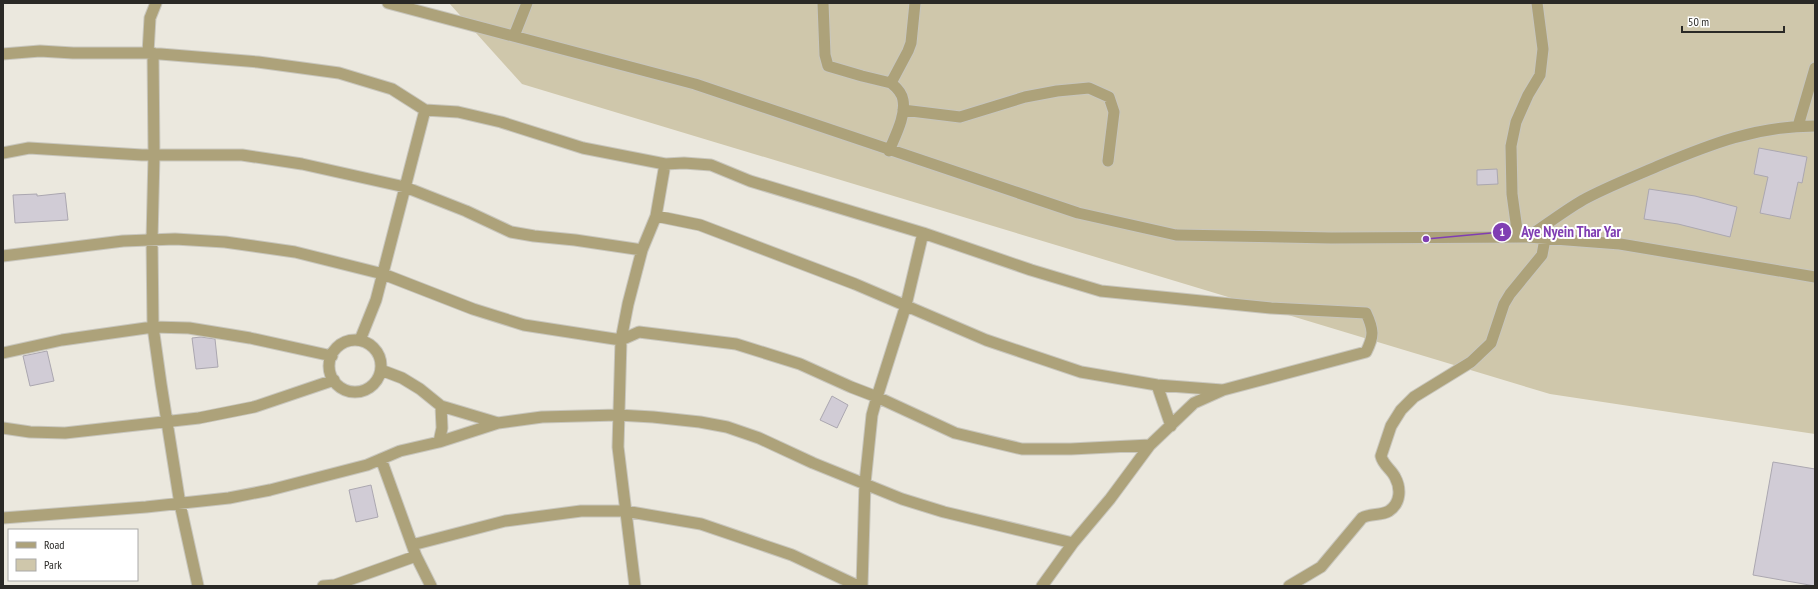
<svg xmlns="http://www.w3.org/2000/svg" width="1818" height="589" font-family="'PT Sans Narrow',sans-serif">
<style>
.green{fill:#cfc7ab}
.building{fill:#d1ccd6;stroke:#aba7b0}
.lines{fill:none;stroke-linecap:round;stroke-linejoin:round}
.street-casing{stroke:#c8c6bd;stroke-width:13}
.street{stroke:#ada27a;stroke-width:11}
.leader{fill:none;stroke:#803eb3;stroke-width:1.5}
.callout-dot{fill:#803eb3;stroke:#fff;stroke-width:1.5}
.mark-label{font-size:12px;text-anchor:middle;font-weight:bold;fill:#fff}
.callout-label{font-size:15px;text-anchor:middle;font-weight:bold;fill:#803eb3;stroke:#fff;stroke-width:4;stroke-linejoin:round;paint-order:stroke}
</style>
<rect width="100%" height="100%" fill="#ebe8de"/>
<path class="green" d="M449,3H1815V434L1550,394L522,84Z"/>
<path class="building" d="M1759,148L1807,157L1802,183L1798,182L1790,219L1760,213L1768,177L1754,174Z
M1497,169L1498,184L1477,185V170Z
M1649,189L1695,196L1737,207L1730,237L1678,224L1644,219Z
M65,193L68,220L15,223L13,195L37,194V196Z
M201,337L215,339L218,367L196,369L192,338Z
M47,351L54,381L30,386L23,356Z
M832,396L848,405L837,428L820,420Z
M1773,462L1815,469V586L1753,575Z
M371,485L378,517L356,522L349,490Z"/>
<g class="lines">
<defs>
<path id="street" d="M156,3L150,18L148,53L258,62L339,73L392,89L425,110L458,112L501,122L583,148L665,164L684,163L711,165L750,181L923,233L1031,270L1101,291L1271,308L1366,313C1374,330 1374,336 1366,352L1223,390L1194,403L1150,445L1110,499L1073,543L1042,586
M388,3L695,84L1078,213L1176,235L1331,238L1528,237L1620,244L1815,277
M823,3L825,55L828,66L862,76L891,83
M514,36L527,3
M153,53L154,155L152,240L153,327L161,384L180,504L198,586
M3,54L40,51L73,53H148
M903,110L960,117L1025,97L1057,91L1089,88L1109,97L1114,112L1108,161
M1798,126L1815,68
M889,151C895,136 906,116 903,100C902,93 896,87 891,83L908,51L911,43L915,3
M3,153L29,148L142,155H242L302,164L405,187L466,211L511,232L534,236L575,240L642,250
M656,216L700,225L855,284L986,340L1081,372L1157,385L1222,390
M1518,237L1512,194L1511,146L1516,122L1528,95L1540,75L1543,49L1537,3
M1528,237C1546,225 1564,211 1583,200C1607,187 1633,177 1658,166C1711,144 1756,126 1815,126
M3,256L123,241L175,239L225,242L295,252L383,274L473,309L524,325L621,340L639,332L736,344L800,364L851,387L877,397L955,433L1022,449H1071L1150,445
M360,340L376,300L425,110
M329 366a26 26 0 1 1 52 0a26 26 0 1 1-52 0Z
M3,353L62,340L153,327L189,328L250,338L332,356
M381,370L402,378L420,389L441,406L442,428L439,442
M1157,385L1171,426
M441,406L498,423
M3,428L30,432L65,433L199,418L254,407L334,380
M381,459L416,556L431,586
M3,518L146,507L229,498L270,490L367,465L400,451L439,442L498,423L542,417L618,415L653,417L700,422L727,427L759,438L813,463L902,499L944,512L1073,543
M412,545L505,521L581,511H625L701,524L792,555L858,586
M323,586L335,585L416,556
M635,586L618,447L621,340L628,304L642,250L656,216L665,164
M862,586L865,483L872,415L877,397L906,305L923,233
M1289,586L1321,567L1362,518C1370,513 1381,516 1389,511C1401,503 1401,488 1395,477C1391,469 1383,465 1381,456L1391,426L1401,410L1414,397L1471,362L1491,343L1504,304L1510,294L1542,255L1545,239"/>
</defs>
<use href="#street" class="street-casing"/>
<use href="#street" class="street"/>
</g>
<path class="leader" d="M1426 239L1502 232"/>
<g class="callout-dot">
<circle cx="1426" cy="239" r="4"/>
<circle cx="1502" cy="232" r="10"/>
</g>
<g class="mark-label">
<text x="1502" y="236">1</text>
</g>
<g class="callout-label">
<text x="1571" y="237">Aye Nyein Thar Yar</text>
</g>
<rect width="1818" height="589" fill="none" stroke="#2a2926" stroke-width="8"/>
<rect x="8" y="529" width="130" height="52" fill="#ffffff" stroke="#aaa9a8"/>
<rect x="16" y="542" width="20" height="6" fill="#ada27a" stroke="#aaa9a8"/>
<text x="44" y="549" font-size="12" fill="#2a2926">Road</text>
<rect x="16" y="559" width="20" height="12" fill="#cfc7ab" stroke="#aaa9a8"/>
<text x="44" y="569" font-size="12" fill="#2a2926">Park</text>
<path d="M1682 26v6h102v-6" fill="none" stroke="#2a2926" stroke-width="2"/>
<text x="1688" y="26" font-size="12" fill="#2a2926" stroke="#ffffff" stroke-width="3" paint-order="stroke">50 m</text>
</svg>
